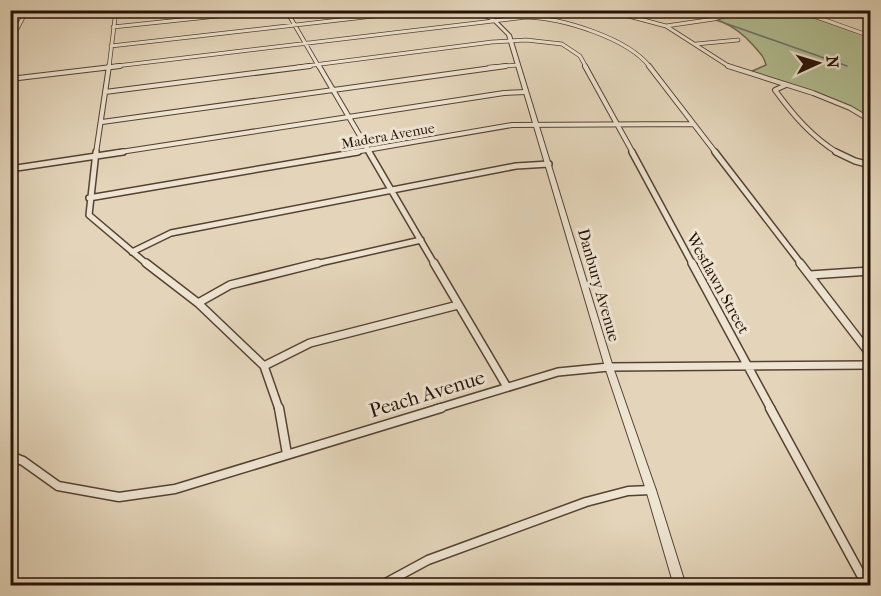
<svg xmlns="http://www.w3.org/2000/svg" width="881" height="596" font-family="'IM FELL French Canon',serif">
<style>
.green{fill:#b1be92;stroke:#6c684c;stroke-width:1.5}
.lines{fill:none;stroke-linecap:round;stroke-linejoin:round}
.stream{stroke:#6d7373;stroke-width:1.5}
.minor-far4-casing{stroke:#564233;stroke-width:4.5}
.minor-far3-casing{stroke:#564233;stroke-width:6}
.minor-far2-casing{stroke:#564233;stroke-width:8}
.minor-far1-casing{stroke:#564233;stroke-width:10}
.minor-casing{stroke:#564233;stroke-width:11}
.tertiary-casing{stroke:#564233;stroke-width:2}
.minor-far4{stroke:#ede4d2;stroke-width:3}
.minor-far3{stroke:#ede4d2;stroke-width:4}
.minor-far2{stroke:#ede4d2;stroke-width:5}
.minor-far1{stroke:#ede4d2;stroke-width:7}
.minor{stroke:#ede4d2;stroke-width:8}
.tertiary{fill:#ede4d2;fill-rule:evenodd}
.labels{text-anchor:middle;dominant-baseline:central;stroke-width:6;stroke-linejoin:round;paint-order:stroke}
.far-street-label{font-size:14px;fill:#261106;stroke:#ede4d2}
.street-label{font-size:16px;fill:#261106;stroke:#ede4d2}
.near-street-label{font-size:20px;fill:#261106;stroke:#ede4d2}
</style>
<rect width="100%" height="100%" fill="#e4d5ba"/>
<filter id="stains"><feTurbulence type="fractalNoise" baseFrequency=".00333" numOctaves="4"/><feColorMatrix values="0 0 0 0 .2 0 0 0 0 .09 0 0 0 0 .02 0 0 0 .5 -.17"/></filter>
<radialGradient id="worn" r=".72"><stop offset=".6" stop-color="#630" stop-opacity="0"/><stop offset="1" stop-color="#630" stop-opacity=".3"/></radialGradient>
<path class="green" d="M764,10L783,15L801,13L870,37V118L840,103L750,72L766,65C764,56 759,52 753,45C732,21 713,18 683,11Z"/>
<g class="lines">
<path class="stream" d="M693,10L711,18
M716,20L847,66"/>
<defs>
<path id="minor-far4" d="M286,10L319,67
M606,10L666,26L730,67
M797,10L870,36
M862,10L870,13
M116,11L125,10
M666,26L714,19L744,10
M113,27L275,10
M10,42L27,10
M696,44L738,40
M111,46L426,10
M108,67L526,17C562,18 628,38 650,67
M109,67L116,10
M298,67L492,42L526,40L562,44L580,56L586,67
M489,67L518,65"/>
<path id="minor-far3" d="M319,66L370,153
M585,66L633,153
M649,66L716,153
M728,66L813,93L850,108L870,120
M10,79L120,66
M786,85L775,90C793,115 812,137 838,153
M105,92L310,66
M102,122L506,66
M96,153L109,66
M114,153L504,93L526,92
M349,153L512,125L693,124"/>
<path id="minor-far2" d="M96,152L89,215L148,265
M369,152L435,265
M632,152L693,265
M715,152L802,265
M836,152L855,161L870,165
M10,169L123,152
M89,198L358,152
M132,252L171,233L516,166L549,164
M311,265L421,240"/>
<path id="minor-far1" d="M146,263L198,303L264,366L279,409
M434,263L507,387
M692,263L771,409
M800,263L870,354
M810,275L870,271
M198,303L230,285L318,263
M264,366L310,343L458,305
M436,409L558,372L609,367L870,365"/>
<path id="minor" d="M279,408L287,454
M770,408L867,586
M10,456L23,461L58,486L119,497L175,489L441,408
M380,586L428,560L586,502L628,491L651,490"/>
<path id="tertiary" d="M476,10L495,19L511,35L613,367L656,490L686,586H674L646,490L605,367L507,35L493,21L471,10Z"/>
</defs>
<use href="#minor-far4" class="minor-far4-casing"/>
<use href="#minor-far3" class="minor-far3-casing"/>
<use href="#minor-far2" class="minor-far2-casing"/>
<use href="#minor-far1" class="minor-far1-casing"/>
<use href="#minor" class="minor-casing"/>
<use href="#tertiary" class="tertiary-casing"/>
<use href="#minor-far4" class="minor-far4"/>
<use href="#minor-far3" class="minor-far3"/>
<use href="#minor-far2" class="minor-far2"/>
<use href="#minor-far1" class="minor-far1"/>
<use href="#minor" class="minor"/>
<use href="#tertiary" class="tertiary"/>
</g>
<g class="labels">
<g class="far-street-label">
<text transform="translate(388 136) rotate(-10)">Madera Avenue</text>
</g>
<g class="street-label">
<text transform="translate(718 283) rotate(61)">Westlawn Street</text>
<text transform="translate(599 285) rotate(74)">Danbury Avenue</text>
</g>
<g class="near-street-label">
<text transform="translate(427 394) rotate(-17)">Peach Avenue</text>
</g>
</g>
<rect width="881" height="596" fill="none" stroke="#e4d5ba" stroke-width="36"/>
<rect x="12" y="12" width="857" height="572" fill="none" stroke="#261106" stroke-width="3"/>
<rect x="18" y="18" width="845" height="560" fill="none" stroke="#261106" stroke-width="1.5"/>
<g transform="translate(818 63) rotate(86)" stroke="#ede4d2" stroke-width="4.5" paint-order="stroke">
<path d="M0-4.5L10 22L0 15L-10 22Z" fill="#261106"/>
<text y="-9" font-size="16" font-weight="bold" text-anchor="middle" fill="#261106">N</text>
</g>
<rect width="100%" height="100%" filter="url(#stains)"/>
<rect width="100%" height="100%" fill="url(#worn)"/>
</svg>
